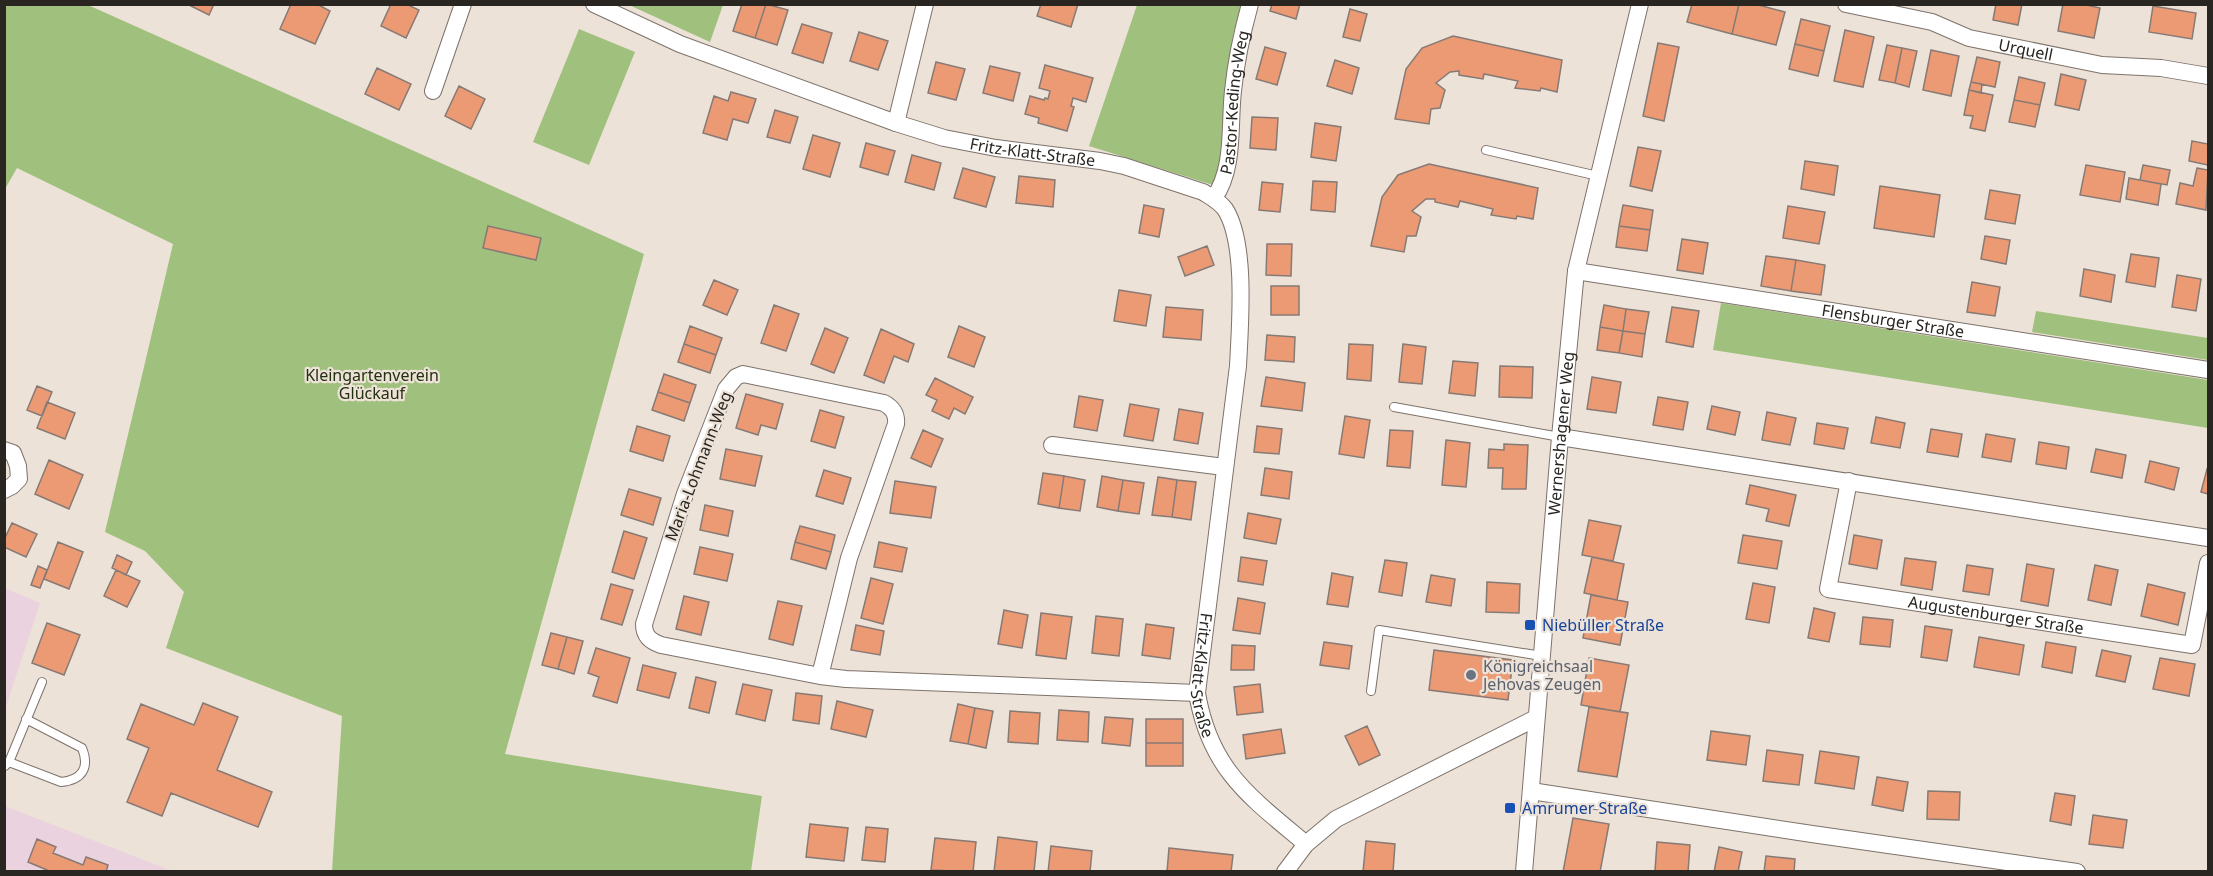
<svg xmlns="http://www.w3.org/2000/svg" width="2213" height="876" font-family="'Noto Sans',sans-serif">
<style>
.commercial{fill:#ead3de}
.green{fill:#a0c07d}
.building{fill:#ec9a74;stroke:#877a75;stroke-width:1.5}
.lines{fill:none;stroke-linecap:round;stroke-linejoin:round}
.service-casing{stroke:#7d726a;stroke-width:10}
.minor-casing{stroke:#7d726a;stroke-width:18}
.service{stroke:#fff;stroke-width:8}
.minor{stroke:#fff;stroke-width:16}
.transit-dot{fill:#1a4fb4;stroke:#ede2d8;stroke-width:2}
.worship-dot{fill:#6b7280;stroke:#ede2d8;stroke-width:2}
.labels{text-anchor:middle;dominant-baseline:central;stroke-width:4.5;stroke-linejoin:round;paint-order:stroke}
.street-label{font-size:16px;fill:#292521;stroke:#ede2d8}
.park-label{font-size:16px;fill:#22300f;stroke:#ede2d8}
.transit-label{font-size:16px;fill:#164399;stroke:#ede2d8;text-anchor:start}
.worship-label{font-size:16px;fill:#5b616d;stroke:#ede2d8;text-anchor:start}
</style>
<rect width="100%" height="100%" fill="#ede2d8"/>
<path class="commercial" d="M5,588L40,603L5,710Z
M5,806L172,871H5Z"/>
<path class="green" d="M5,5H88L644,254L505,754L762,796L751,871H332L342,716L166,648L184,592L145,551L105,532L173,244L17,168L5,189Z
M629,5L723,4V5L710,42Z
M1137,5H1241L1233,35L1218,182L1213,185L1089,146Z
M579,29L635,52L589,165L533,142Z
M1721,303L2208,380V428L1713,350Z
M2036,311L2208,338V360L2032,332Z"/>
<path class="building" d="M187,4H214L209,15Z
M291,4H317L330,11L315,44L280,29Z
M391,4H406L419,10L406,38L381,26Z
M742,4H766L755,38L733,31Z
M766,4L788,10L777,45L755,38Z
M1041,4H1078L1071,27L1037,16Z
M1272,4H1300L1296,19L1270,11Z
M1692,4H1739L1732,34L1687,22Z
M1739,4H1755L1785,12L1776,45L1732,34Z
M1996,4H2022L2018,25L1993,20Z
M2063,4H2082L2100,8L2094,38L2058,31Z
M2153,6L2196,13L2192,39L2149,32Z
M1350,9L1367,14L1360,41L1343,37Z
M1801,19L1830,26L1824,51L1795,44Z
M802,24L832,33L823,63L792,53Z
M1845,30L1874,37L1863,87L1834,81Z
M859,32L888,41L878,70L850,61Z
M1453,36L1562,60L1557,92L1541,88L1540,91L1515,88L1518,81L1484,74L1483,79L1459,75V71L1450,72L1436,83L1445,90L1440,108L1431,109L1429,124L1395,119L1406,69L1422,48Z
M1658,43L1679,47L1664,121L1643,116Z
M1795,44L1824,51L1818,76L1789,69Z
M1887,45L1902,48L1895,83L1879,80Z
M1265,47L1286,53L1277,85L1256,79Z
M1902,48L1917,51L1909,87L1895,83Z
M1931,50L1959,56L1951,96L1923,90Z
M1977,57L2000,62L1995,87L1971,82Z
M1335,60L1359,68L1352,94L1327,86Z
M936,62L965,69L956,100L928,93Z
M1045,65L1093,78L1086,102L1073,98L1071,106L1074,107L1067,131L1038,123L1039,118L1025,114L1030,96L1044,100L1045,98L1048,99L1050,91L1039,88Z
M990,66L1020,73L1013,101L983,93Z
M377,68L411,84L399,110L365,94Z
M2061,74L2086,80L2079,110L2055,105Z
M2019,77L2045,83L2040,105L2014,100Z
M1971,82L1982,84L1981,93L1969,90Z
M459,86L485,99L471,129L445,116Z
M1969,90L1993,95L1985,131L1970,128L1973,116L1964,115Z
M731,92L756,99L748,123L733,119L727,140L703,133L714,96L728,101Z
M2014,100L2040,105L2035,127L2009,122Z
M775,110L798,117L790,143L767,137Z
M1252,117L1278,118L1276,150L1250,148Z
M1315,123L1341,127L1336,161L1311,157Z
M813,135L840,143L830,177L803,169Z
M2192,141L2208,144V165L2189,161Z
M866,143L895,151L888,175L860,167Z
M1638,147L1661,151L1652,191L1630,186Z
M912,155L941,163L934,190L905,182Z
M1805,161L1838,166L1834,195L1801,189Z
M1429,164L1538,188L1533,219L1517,216L1516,219L1491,215L1493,209L1460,201L1458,207L1435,202V199H1426L1412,211L1421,217L1416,236H1407L1404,252L1371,246L1382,197L1398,175Z
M2086,165L2125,172L2120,202L2080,195Z
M2143,165L2170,170L2167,185L2140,180Z
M963,168L995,177L986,207L954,198Z
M2197,168L2208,170L2206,210L2176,204L2180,183L2193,186Z
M1019,176L1055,180L1053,207L1016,203Z
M2129,178L2161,184L2158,205L2126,199Z
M1313,181L1337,182L1335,212L1311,210Z
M1262,182L1283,184L1280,212L1259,210Z
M1880,186L1940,195L1934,237L1874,228Z
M1990,190L2020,195L2015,224L1985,219Z
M1144,205L1164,209L1159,237L1139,233Z
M1623,205L1653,210L1650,230L1619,226Z
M1788,206L1825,212L1819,244L1783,238Z
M488,226L541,238L536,260L483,248Z
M1619,226L1650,230L1647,251L1616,247Z
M1985,236L2010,240L2006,264L1981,259Z
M1682,239L1708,243L1703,274L1677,270Z
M1267,244H1292L1291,276L1266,275Z
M1207,246L1214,265L1185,276L1178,257Z
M2131,254L2159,258L2155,287L2126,282Z
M1766,256L1796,260L1791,291L1761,286Z
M1796,260L1825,265L1821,295L1791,291Z
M2084,269L2115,275L2111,302L2080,296Z
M2177,275L2201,279L2196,311L2172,307Z
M714,280L738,290L727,315L703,305Z
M1972,282L2000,287L1995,316L1967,312Z
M1271,286H1299V315H1271Z
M1119,290L1151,295L1146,326L1114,321Z
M774,305L799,314L786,351L761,343Z
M1604,305L1626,309L1623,331L1600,327Z
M1166,307L1203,310L1201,340L1163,337Z
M1672,307L1699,311L1693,347L1666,342Z
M1626,309L1649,312L1645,334L1623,331Z
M690,326L722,338L716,355L684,344Z
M959,326L985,337L974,367L948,357Z
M1600,327L1623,331L1619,353L1597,350Z
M825,328L848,338L834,373L811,364Z
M881,329L914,344L908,362L894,356L884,383L864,375Z
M1623,331L1645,334L1642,357L1619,353Z
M1267,335L1295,337L1294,362L1265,360Z
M684,344L716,355L710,373L678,362Z
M1349,344L1373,345L1371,381L1347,379Z
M1403,344L1426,347L1422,384L1399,382Z
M1453,361L1478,363L1475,396L1449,393Z
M1500,366L1533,367L1532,398L1499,397Z
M664,374L696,385L690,403L658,392Z
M1266,377L1305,383L1302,411L1261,406Z
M1592,377L1621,382L1616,413L1587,409Z
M935,378L973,397L965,414L954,408L949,419L932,411L937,400L926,395Z
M37,386L52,392L42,416L27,410Z
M658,392L690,403L684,421L652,410Z
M746,394L783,404L776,429L761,425L758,435L736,428Z
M1079,396L1103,400L1097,431L1074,427Z
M1658,397L1688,402L1683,430L1653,425Z
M47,402L75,413L65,439L37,428Z
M1130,404L1159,409L1153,441L1124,436Z
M1712,406L1740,412L1735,435L1707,429Z
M1179,409L1203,413L1198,444L1174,440Z
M820,410L844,417L835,448L811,441Z
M1767,412L1796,418L1790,445L1762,440Z
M1345,416L1370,420L1364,458L1339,454Z
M1876,417L1905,423L1900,448L1871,443Z
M1817,423L1848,428L1844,449L1814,444Z
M637,426L670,436L663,461L630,451Z
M1257,426L1282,429L1279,454L1254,452Z
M1931,429L1962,434L1958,457L1927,452Z
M923,430L943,439L931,467L911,458Z
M1390,430L1413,431L1410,468L1387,466Z
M1986,434L2015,439L2011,462L1982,457Z
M1446,440L1470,443L1466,487L1442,485Z
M2039,442L2069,447L2066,469L2036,464Z
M1504,444L1528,445L1526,489H1502L1503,468H1488L1489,449L1504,450Z
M726,449L762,456L755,486L720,479Z
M2096,449L2126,455L2122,478L2091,472Z
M49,460L83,475L69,509L35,494Z
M2150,461L2179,468L2174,490L2145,482Z
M1265,468L1292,472L1289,499L1261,495Z
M2207,469L2208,470V494L2201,492Z
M824,470L851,478L843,504L816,496Z
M1043,473L1064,476L1059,508L1038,504Z
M1064,476L1085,480L1080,511L1059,508Z
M1102,476L1123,480L1118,511L1097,507Z
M1158,477L1177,480L1172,517L1152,515Z
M1123,480L1144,483L1139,514L1118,511Z
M1177,480L1196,482L1191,520L1172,517Z
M895,481L936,487L931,518L890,513Z
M1750,485L1796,495L1789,526L1766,521L1769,509L1746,504Z
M629,489L661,498L653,525L621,515Z
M705,505L733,511L728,536L700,530Z
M1248,513L1281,519L1276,544L1244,538Z
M1589,520L1621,526L1613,561L1582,555Z
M12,523L37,534L26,557L4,547V540Z
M800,526L835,535L831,552L795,542Z
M624,531L647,538L634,579L612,572Z
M1743,535L1782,541L1777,569L1738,563Z
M1854,535L1882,540L1877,569L1849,564Z
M58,542L83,552L69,589L44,579Z
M795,542L831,552L826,569L791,559Z
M879,542L907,548L902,572L874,567Z
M700,547L733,554L727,581L694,574Z
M117,555L132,562L126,575L112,568Z
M1241,557L1267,561L1263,585L1238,581Z
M1592,557L1624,564L1617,600L1584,593Z
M1905,558L1936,562L1932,590L1901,585Z
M1385,560L1407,563L1402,596L1379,592Z
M2027,564L2054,569L2048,606L2021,601Z
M1967,565L1993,569L1989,595L1963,591Z
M2095,565L2118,570L2111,605L2088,600Z
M38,566L47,570L40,588L31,585Z
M116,570L140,581L127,607L104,596Z
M1332,573L1353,577L1348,607L1327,604Z
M1431,575L1455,579L1451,606L1426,602Z
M871,578L893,584L883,624L861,618Z
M1487,582L1520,584L1519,613L1486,612Z
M1753,583L1775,587L1769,623L1746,619Z
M611,584L633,590L622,625L601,619Z
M2148,584L2185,593L2178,625L2141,616Z
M1591,595L1628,602L1620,645L1583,638Z
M684,596L709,602L701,635L676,629Z
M1238,598L1265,603L1260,634L1233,630Z
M778,601L802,606L793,645L769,639Z
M1814,608L1835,613L1829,642L1808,638Z
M1004,610L1028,615L1022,648L998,644Z
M1041,613L1072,617L1066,659L1036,655Z
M1096,616L1123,619L1119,656L1092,653Z
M1863,617L1893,620L1890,647L1860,644Z
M47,623L80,635L64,675L32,663Z
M1146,624L1174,628L1170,659L1142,655Z
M856,625L884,631L880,655L851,650Z
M1925,626L1952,630L1947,661L1921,657Z
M551,633L567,637L558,669L542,665Z
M567,637L583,641L574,674L558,669Z
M1979,637L2024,645L2019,675L1974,667Z
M1324,642L1352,646L1349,669L1320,665Z
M2046,642L2076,647L2072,673L2042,667Z
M1232,645L1255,646L1254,670H1231Z
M596,648L630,658L617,703L593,696L599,677L588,673Z
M1434,650L1513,660L1508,700L1429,690Z
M2102,650L2131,656L2125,682L2096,676Z
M1589,658L1629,665L1620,712L1581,705Z
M2160,658L2195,664L2189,696L2153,689Z
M643,665L676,673L669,698L637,690Z
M696,677L716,682L709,713L689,708Z
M743,684L772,690L765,721L736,714Z
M1260,684L1263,712L1237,715L1234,687Z
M796,693L822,696L819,724L793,720Z
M837,701L873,710L866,737L831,729Z
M203,703L238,717L217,770L272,792L258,827L171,793L162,816L127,802L149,748L127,739L141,704L194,725Z
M958,704L975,708L968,744L950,741Z
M1589,707L1628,713L1617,777L1578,771Z
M975,708L993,711L986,748L968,744Z
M1059,710L1089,712L1088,742L1057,740Z
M1010,711L1040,713L1038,744L1008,742Z
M1105,717L1133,719L1130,746L1102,743Z
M1146,719H1183V743H1146Z
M1367,726L1380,755L1359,765L1345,736Z
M1281,729L1285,753L1246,759L1243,735Z
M1711,731L1750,736L1746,765L1707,760Z
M1146,743H1183V766H1146Z
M1767,750L1803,755L1799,785L1763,781Z
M1820,751L1859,757L1854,789L1815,783Z
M1877,777L1908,782L1903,811L1872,805Z
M1928,791L1960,792L1959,820L1927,819Z
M2055,793L2075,796L2071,825L2050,821Z
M2093,815L2127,820L2123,848L2089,844Z
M1573,818L1609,824L1600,872H1563Z
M810,824L848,828L844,861L806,857Z
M866,827L888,829L885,862L862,860Z
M998,837L1037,842L1034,872H994Z
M935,838L976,842L973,872L931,870Z
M37,839L56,847L53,853L83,865L86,857L108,865L106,872H46L47,870L28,862Z
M1366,841L1395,844L1393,872H1363Z
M1657,842L1690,845L1688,872L1655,871Z
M1051,846L1092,851L1090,872H1048Z
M1719,847L1742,852L1738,872H1714Z
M1169,848L1233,855L1231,872H1167Z
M1766,856L1795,859L1794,872H1764Z"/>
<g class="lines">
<defs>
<path id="service" d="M1486,150L1598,176
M1394,407L1560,437
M1371,691L1379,630L1542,656
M9,762L61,782C82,780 90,768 82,748L26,719
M5,766L9,762L42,682"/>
<g id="minor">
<path id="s1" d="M594,4L680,44L896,123L944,138L996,148L1100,161L1124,166L1203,192C1211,197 1219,201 1225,209C1247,243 1240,325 1238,366L1197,693C1210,770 1250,797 1306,844"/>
<path id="s2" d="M1846,4L1932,22L1969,38L2102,65L2161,68L2208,76"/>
<path d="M433,91L463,4"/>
<path d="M896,123L925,4"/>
<path id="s3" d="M1214,198C1235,168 1229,126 1233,91C1236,61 1242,33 1250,4"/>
<path id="s4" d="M1576,271L2208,370"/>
<path d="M1560,437L2208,538"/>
<path d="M1052,445L1224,467"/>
<path d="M4,450L13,453L18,466L19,479L12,486L4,490"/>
<path id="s5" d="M1849,481L1828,589L2192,645L2208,563"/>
<path d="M820,676L849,558L896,424C897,414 893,408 884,403L743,374L736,377L726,389L685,494L644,624C644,636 650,641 661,645L820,676L846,679L1197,693"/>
<path d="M1531,791L1812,834L2077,872"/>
<path d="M1285,872L1306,844L1336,819L1536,718"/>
<path id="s6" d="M1524,872L1560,437L1576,271L1640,4"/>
</g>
</defs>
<use href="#service" class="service-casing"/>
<use href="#minor" class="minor-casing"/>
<use href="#service" class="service"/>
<use href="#minor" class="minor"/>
</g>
<g class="transit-dot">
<rect x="1524" y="619" width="12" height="12" rx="3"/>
<rect x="1504" y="802" width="12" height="12" rx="3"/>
</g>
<circle class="worship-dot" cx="1471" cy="675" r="6"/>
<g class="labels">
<g class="street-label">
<text stroke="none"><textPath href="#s2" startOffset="186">Urquell</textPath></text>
<text stroke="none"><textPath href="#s3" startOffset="99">Pastor-Keding-Weg</textPath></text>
<text stroke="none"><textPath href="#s1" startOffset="465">Fritz-Klatt-Straße</textPath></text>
<text stroke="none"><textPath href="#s4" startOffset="321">Flensburger Straße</textPath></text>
<text stroke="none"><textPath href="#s6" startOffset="440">Wernershagener Weg</textPath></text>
<text transform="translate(698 466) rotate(-69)">Maria-Lohmann-Weg</text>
<text stroke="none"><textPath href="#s5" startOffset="280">Augustenburger Straße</textPath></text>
<text stroke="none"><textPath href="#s1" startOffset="1140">Fritz-Klatt-Straße</textPath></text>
</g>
<g class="park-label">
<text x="372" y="375">Kleingartenverein<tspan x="372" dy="18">Glückauf</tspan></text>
</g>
<g class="transit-label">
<text x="1542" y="625">Niebüller Straße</text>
<text x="1522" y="808">Amrumer Straße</text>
</g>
<g class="worship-label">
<text x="1483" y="666">Königreichsaal<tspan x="1483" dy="18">Jehovas Zeugen</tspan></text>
</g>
</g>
<rect width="2213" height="876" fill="none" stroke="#292521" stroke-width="12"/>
</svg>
